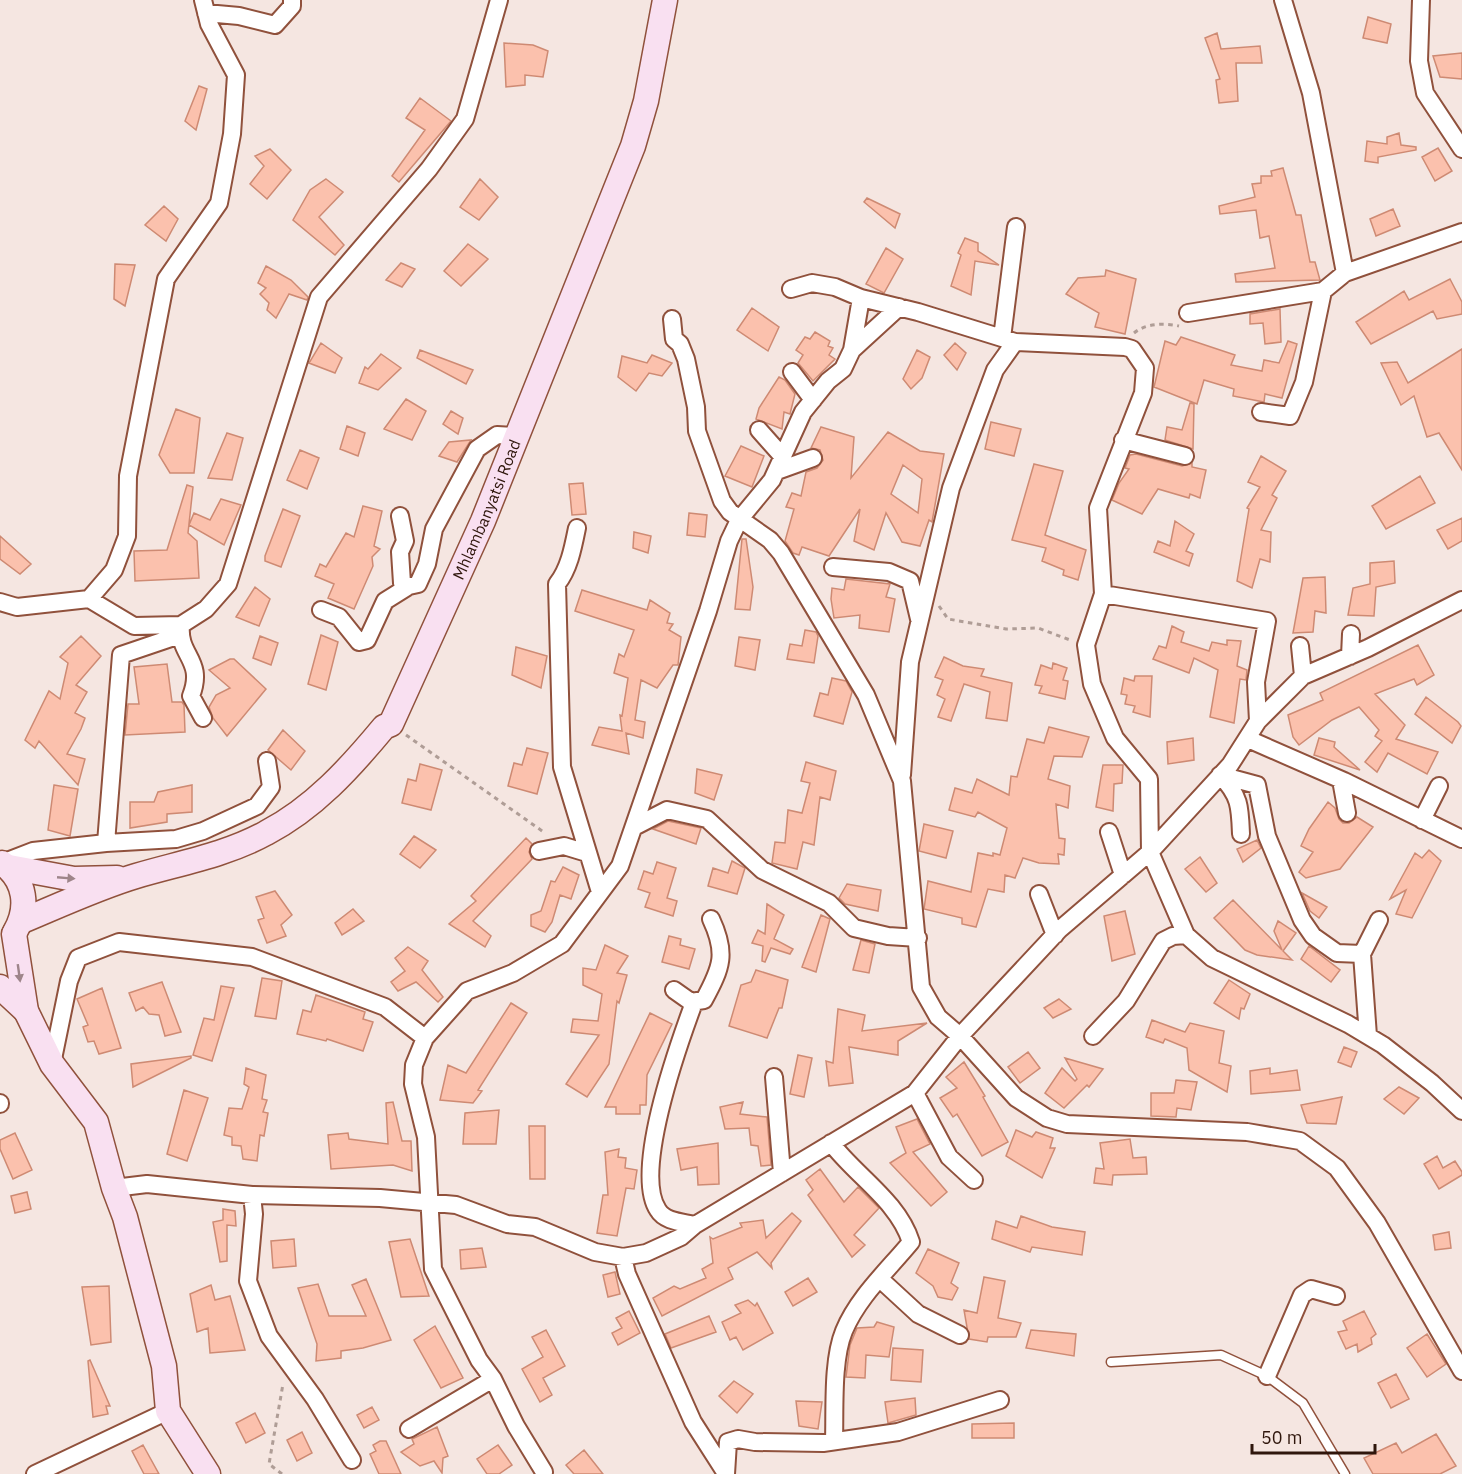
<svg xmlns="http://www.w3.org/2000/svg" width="1462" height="1474" font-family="'IBM Plex Sans',sans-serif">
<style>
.building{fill:#fbc1ad;stroke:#ce8a73;stroke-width:1.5;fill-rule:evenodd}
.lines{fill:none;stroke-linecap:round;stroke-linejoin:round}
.lane-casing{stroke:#90513c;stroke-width:11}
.street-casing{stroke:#90513c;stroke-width:20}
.secondary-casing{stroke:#90513c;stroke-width:27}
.path{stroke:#af9d96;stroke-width:3;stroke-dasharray:4.5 4.5;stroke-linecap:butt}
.lane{stroke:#fff;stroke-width:8}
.street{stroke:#fff;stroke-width:16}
.secondary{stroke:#f9e0f1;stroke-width:24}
.oneway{fill:#9e858a}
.labels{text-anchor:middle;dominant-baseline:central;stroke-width:6;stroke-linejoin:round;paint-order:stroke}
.street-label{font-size:16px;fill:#2f160c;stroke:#f5e6e1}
</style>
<rect width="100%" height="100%" fill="#f5e6e1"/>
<path class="building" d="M1368,17L1391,24L1387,43L1363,38Z
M1217,33L1221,49L1260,46L1262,63H1236L1238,101L1219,103L1216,80L1220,79L1205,38Z
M504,43L533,45L548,51L543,77L525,75V85L506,87Z
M1462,53V79L1440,77L1433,56Z
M199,86L207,89L196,130L185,121Z
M420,98L451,121L399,182L392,176L425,130L406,118Z
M1399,133L1401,145L1416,147V150L1378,157V163L1365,161L1367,141L1387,144V137Z
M1438,148L1452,171L1435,181L1422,157Z
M270,149L291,170L267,199L250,184L264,166L255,156Z
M1283,168L1296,215H1301L1310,262H1315L1320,280L1236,282L1235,274L1275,268L1269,236L1260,238L1256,210L1220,214L1219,206L1255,197L1252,184L1261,183V176H1272L1271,171Z
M326,179L343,192L319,217L344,245L335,255L293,220L310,190Z
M480,179L498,197L479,220L460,207Z
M867,198L900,214L895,228L864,202Z
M164,206L178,219L166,241L145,225Z
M1393,209L1400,226L1376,236L1370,219Z
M965,238L978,243V251L999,265L975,261L971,295L951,286L961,255L958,253Z
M468,244L488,259L461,286L444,271Z
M886,248L903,259L884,293L866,284Z
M401,263L415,269L402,287L386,280Z
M115,264L135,265L125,306L114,299Z
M266,266L291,280L308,297L307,300L289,294L276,318L267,310L269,303L260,294L266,288L258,283Z
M1106,270L1136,279L1125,334L1095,327L1099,313L1066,294L1078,278L1105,276Z
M1450,279L1462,302V314L1437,319L1433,311L1371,344L1356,322L1404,291L1409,300Z
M752,308L779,327L768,351L737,330Z
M1280,309L1281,342L1265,344L1263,323L1250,324V314Z
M815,332L830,341L828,346L833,348L829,355L835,359L813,381L798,363L803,355L796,350L805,337L810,339Z
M1181,337L1235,355L1231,365L1262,371L1264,360L1279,363L1288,341L1297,344L1282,398L1265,394L1264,402L1233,396L1234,389L1204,380L1197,404L1154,387L1165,341L1176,345Z
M321,343L342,358L335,373L309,363Z
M955,343L966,353L957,370L944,355Z
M1462,349V470L1439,433L1427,437L1414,396L1401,405L1381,363L1397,362L1408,383Z
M420,350L473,370L466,384L417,358Z
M917,350L930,357L922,378L911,389L903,379Z
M381,354L401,368L378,390L359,383L365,367L368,369Z
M652,355L672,363L662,376L649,373L636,391L618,377L622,356L647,363Z
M779,377L785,380L795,394L790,414L784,412L782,429L756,419L759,408Z
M406,399L426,411L412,440L384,429Z
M1190,403L1194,404L1193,449L1165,440L1167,427L1182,430Z
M176,409L200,418L194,473H170L159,455Z
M451,411L463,418L458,434L443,424Z
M991,422L1021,429L1014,456L985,449Z
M347,426L365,433L358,456L340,449Z
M821,427L854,437L851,478L888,432L920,451L944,454L932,522L929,520L920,546L902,542L886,513L874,550L854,541L860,509L829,556L802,547L799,555L793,553L785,541L794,509L786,507L792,493L801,496L806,472L817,468L823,460L820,450L811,448ZM903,465L922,479L918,513L891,494Z
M227,433L243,438L232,480L208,478Z
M471,440L457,462L439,456L449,442Z
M741,446L764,456L752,487L725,476Z
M300,450L319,458L307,489L287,480Z
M1136,454L1182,466L1192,463V467L1206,470L1200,498L1190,494L1189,498L1158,489L1142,514L1112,500L1119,483L1129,469L1125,468L1130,455Z
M1261,456L1286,471L1272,495L1277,498L1261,530L1271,532L1270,562L1260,559L1252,588L1237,581L1249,509L1247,508L1260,487L1248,482Z
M1034,464L1063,471L1045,535L1086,550L1078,580L1063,575L1064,570L1042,561L1046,548L1012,540Z
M1420,476L1435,503L1386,529L1372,506Z
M583,483L586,514L572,515L569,484Z
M187,485L193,487L188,533L197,541L199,578L135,581L134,551L167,550Z
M221,499L241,505L224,545L189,525L194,513L210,520Z
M363,506L382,511L374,546L380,549L372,557L373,566L354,609L328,598L334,584L315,576L320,564L326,567L346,533L354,537Z
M283,509L300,516L281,567L265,561V556Z
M689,513L707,515L705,537L687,535Z
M1462,518V541L1448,549L1437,530Z
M1175,521L1194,534L1186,551L1193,554L1189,566L1154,552L1158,541L1170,546Z
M634,532L651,536L648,553L633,548Z
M0,536L31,564L20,574L0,559Z
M742,539H746L753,587L750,610L735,609Z
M1394,561L1395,583L1376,587L1374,616L1348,615L1353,588L1370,584V563Z
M1325,577L1326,613L1315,611L1313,632L1293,633L1303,578Z
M846,579L890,584L886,597L895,599L889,632L859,628L860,615L834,618L831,599L832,588L844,590Z
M255,587L270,599L259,626L236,617Z
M582,590L647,610L650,600L670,613L667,623L673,624L669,630L681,637L678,665H673L657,688L641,680L635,720L645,722L643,738L626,733L629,754L592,745L599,727L622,731L620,715L622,716L628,678L614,673L619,654L624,657L634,630L575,611Z
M1172,626L1184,632L1181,642L1209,651L1212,642L1227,645V640L1241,641L1237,666L1247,670L1246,680L1240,679L1234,723L1210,717L1218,670L1194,658L1189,673L1153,659L1159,646L1166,648Z
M805,630L816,632L818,636L814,663L787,659L790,644L802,646Z
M321,635L338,642L326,690L308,684Z
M81,636L101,656L76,685L87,692L75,713L85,718L81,729L67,754L85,759L78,785L39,741L35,748L25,740L49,691L60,699L68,663L60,657Z
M260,636L278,643L271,665L253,658Z
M739,637L760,640L755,670L735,666Z
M1418,645L1434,675L1417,685L1414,679L1375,694L1405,725L1396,739L1438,752L1427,774L1388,753L1377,772L1365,762L1382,741L1375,736L1379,730L1359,707L1332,720L1299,745L1293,737L1288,715L1323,700L1320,693Z
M516,647L547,656L541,688L512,675Z
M944,657L963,666L984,669L981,676L1012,683L1007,721L986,718L990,692L964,684L951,721L938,717L945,699L937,695L943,680L935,677Z
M230,659H234L266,689L227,736L213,718L209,707L216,695L230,688L209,670Z
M1053,663L1067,668L1063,680L1068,681L1065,699L1039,693L1042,686L1035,685L1041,665L1052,669Z
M167,664L172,702H182L184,705L185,732L125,735L128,704H139L134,667Z
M1135,676H1152L1150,717L1133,712L1135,706L1125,704L1127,695L1121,694L1124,678L1134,681Z
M832,678L846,681L852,692L843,724L814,716L820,693L828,695Z
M1426,697L1458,722L1461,726L1452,743L1415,714Z
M1049,727L1089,737L1082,757L1054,756L1048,779L1070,786L1068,808L1056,804L1059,838L1065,839L1064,855L1058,854L1059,864L1039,863L1023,858L1015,878L1005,875L1004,892L988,889L976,927L962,924V918L924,909L928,881L971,892L978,853L993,856V853L1000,855L1007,828L978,812L975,817L949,810L955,788L972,793L977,779L1009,795L1011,776L1017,777L1027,739L1044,743Z
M283,730L305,751L291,770L268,750Z
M1193,738L1194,760L1168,764L1167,742Z
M1319,738L1335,742L1334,747L1360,770L1314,755Z
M527,748L548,753L537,794L508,786L514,763L522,765Z
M806,762L836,771L830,800L820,797L814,845L803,842L797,869L772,863L775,842L785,843L788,810L802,813L810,783L801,781Z
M420,764L442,770L431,810L402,803L408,779L416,781Z
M1103,765H1123L1122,783L1114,784L1113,811L1096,807Z
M697,769L722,775L714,800L695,793Z
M54,785L78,789L70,836L48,830Z
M192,785V812L167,814V822L130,828V802H154L158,792Z
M1328,802L1335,808L1339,819L1343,823H1349L1357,817L1373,827L1340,869L1306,878L1299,872L1313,852L1301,846L1309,829Z
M668,821L701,828L696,844L653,829Z
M924,824L953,831L946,858L919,851Z
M414,836L436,850L420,868L400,854Z
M526,838L532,844L529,852L532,859L473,921L491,936L485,947L449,924L476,901L471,896Z
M1257,840L1261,848L1243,862L1237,849Z
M1429,850L1441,861L1412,918L1396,914L1406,890L1390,899L1415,853L1422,858Z
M1200,857L1217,883L1206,892L1185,869Z
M732,861L745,868L737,894L708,886L713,868L728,873Z
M657,862L676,868L667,898L677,901L673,916L645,907L650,893L638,889L644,871L653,874Z
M563,867L579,875L571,899L560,895L552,922L545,932L531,926V915L541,911L551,881L555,882Z
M847,884L881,890L878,911L845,904L839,898Z
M275,891L292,915L281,925L286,936L267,943L258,920L264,918L256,897Z
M1302,893L1327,907L1319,918L1310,911Z
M1233,900L1282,950L1274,931L1278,921L1296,933L1283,951L1292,960L1257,955L1245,950L1214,918Z
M767,904L784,915L774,939L793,949L790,954L771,948L765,962L762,961L763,946L752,943L758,930L765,934Z
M353,909L364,921L342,935L335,923Z
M1125,911L1135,954L1112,961L1104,916Z
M821,915L830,919L816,972L802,967Z
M669,936L681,939L680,945L695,949L689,969L662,962Z
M861,940L875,944L869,973L853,970Z
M605,945L628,956L617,973L627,975L619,1003L617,1001L609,1064L587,1097L566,1084L599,1035L571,1032L573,1019L598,1021L602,994L583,985V968L596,970Z
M1309,946L1340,970L1331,982L1301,959Z
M408,947L428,961L422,970L443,997L438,1002L416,982L398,991L391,982L405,971L395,958Z
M756,970L788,980L782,1008H779L767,1038L729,1026L741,985L751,982Z
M262,978L282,981L276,1019L255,1016Z
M1229,980L1250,994L1244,1009L1241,1008L1239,1019L1214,1003Z
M162,982L181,1032L165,1036L159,1015L149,1014L143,1007L136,1011L129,993Z
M221,986L234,988L212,1061L193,1055L204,1018L214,1020Z
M102,988L121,1048L99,1054L94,1041L88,1042L83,1027L88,1025L77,999Z
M316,995L365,1012L363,1019L373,1022L363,1051L327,1039L326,1041L297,1034L303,1010L311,1012Z
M1059,999L1071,1009L1053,1018L1044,1008Z
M511,1003L527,1013L478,1090L482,1091L473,1103L440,1100L448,1065L466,1073Z
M838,1009L865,1015L862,1031L927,1023L898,1041V1055L849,1047L853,1083L829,1086L826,1061L833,1063Z
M650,1013L672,1024L647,1075L646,1105H640V1114H616V1107H605Z
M1152,1020L1185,1032L1190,1023L1224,1031L1219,1063L1231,1066L1227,1092L1189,1070L1187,1048L1165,1039L1163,1043L1146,1037Z
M1344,1047L1357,1052L1351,1067L1338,1062Z
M1028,1052L1040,1068L1020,1083L1008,1067Z
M798,1055L812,1058L804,1097L790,1094Z
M191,1056V1058L133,1087L131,1064Z
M1065,1058L1103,1069L1089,1087L1087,1085L1064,1108L1045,1093L1062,1068L1075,1081L1077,1079Z
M964,1062L985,1096L983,1097L1008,1142L982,1156L957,1114L953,1117L940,1098L957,1088L946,1077Z
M246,1068L266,1075L262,1099L267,1100L263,1112L268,1113L264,1136L260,1135L257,1161L243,1159L241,1146L232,1145V1137L224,1135L229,1108L242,1109L249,1087L244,1084Z
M1270,1068V1074L1297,1070L1300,1090L1251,1094L1250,1071Z
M1176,1080L1197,1082L1191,1110L1177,1108L1176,1117L1151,1116V1093H1174Z
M1399,1087L1419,1098L1404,1114L1384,1099Z
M184,1090L208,1098L187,1161L167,1154Z
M1342,1097L1336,1124L1307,1123L1301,1105Z
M393,1102L402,1141H411L412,1171L393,1165L331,1169L328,1135L348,1133L349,1139L388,1144L386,1103Z
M743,1102L740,1114L767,1117L771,1165L761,1166L758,1146L751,1145L749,1128L725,1129L720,1107Z
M499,1110L496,1144H463L465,1113Z
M917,1119L930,1144L913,1152L947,1192L931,1206L890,1163L906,1153L896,1127Z
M529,1126H545V1179H530Z
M1016,1130L1032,1137L1036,1132L1053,1138L1050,1148H1055L1042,1178L1006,1156Z
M15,1133L32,1170L13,1179L0,1149V1140Z
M1130,1139L1133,1158L1146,1157L1147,1174L1113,1175L1112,1185L1094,1183L1096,1168L1104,1169L1100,1143Z
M718,1143L719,1184L698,1185L697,1167L681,1170L677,1149Z
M619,1149L618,1157L626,1158L625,1168L637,1170L634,1189L626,1188L617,1236L597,1233L603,1195H608L605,1152Z
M1437,1156L1443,1168L1455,1161L1462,1172V1175L1439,1189L1424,1164Z
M820,1169L844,1202L858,1187L879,1208L854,1235L865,1245L852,1257L808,1195L813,1190L806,1180Z
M27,1192L31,1209L15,1213L11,1196Z
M223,1209L235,1211L236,1226L227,1225V1261L220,1262L213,1222L223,1220Z
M792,1213L801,1221L771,1263L772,1268L757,1252L728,1268L733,1279L662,1316L653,1298L674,1286L680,1289L706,1278L702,1269L713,1263L710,1237L713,1239L742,1227L740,1223L763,1220L766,1238Z
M1021,1216L1052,1227L1085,1232L1082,1255L1032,1247L1030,1252L992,1239L996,1221L1017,1228Z
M1449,1232L1451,1248L1435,1250L1433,1235Z
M294,1239L296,1266L273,1268L271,1241Z
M410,1239L429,1296L401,1297L389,1242Z
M482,1248L486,1267L461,1269L460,1250Z
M928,1249L959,1263L951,1283L958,1288L952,1300L938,1297L933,1286L916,1273Z
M615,1272L620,1294L608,1297L603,1275Z
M984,1277L1005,1281L998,1318L1021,1323L1016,1337H988L987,1342L969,1339L964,1310L977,1313Z
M808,1278L817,1292L793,1306L785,1292Z
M366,1279L391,1340L363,1348L341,1351V1358L316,1361L317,1344L298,1288L318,1284L329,1316H366L352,1285Z
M211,1285L215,1300L230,1296L245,1350L210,1353L208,1328L197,1332L190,1294Z
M109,1286L111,1342L91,1345L82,1287Z
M748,1300L755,1306L757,1303L773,1333L743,1350L736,1337L730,1340L722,1322L741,1313L735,1305Z
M629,1311L640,1333L618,1345L612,1333L622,1328L616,1318Z
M1364,1311L1376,1334L1371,1338L1372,1344L1358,1352L1357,1344L1346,1349L1338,1332L1347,1330L1343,1321Z
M709,1316L716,1332L671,1348L665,1334Z
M877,1322L894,1327L889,1357L866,1355L865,1378L846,1377L850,1345L857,1328L874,1327Z
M435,1326L463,1378L441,1388L414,1340Z
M546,1330L565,1366L543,1378L552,1395L540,1402L522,1369L543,1357L532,1337Z
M1031,1330L1076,1334L1074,1356L1026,1348Z
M1427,1334L1446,1364L1427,1377L1407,1348Z
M893,1348L923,1350L921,1382L891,1380Z
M90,1360L110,1406H106L108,1414L93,1417L88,1361Z
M1396,1374L1409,1399L1391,1408L1378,1383Z
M734,1381L753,1394L737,1413L719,1396Z
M915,1398L916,1415L888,1423L885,1402Z
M796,1401L822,1402L818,1429L799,1426Z
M372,1407L379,1420L364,1428L357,1415Z
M255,1413L265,1433L246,1443L236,1423Z
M1014,1423V1438H972V1424Z
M437,1427L448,1456L443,1458L442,1473L434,1461L420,1466L401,1452L414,1444L412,1439Z
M302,1432L312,1453L297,1461L287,1440Z
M1436,1434L1456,1466L1440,1474H1373L1364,1458L1396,1443L1402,1453Z
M380,1441H386L401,1474H379L370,1454L376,1451L373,1445Z
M143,1445L159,1474H144L132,1451Z
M498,1445L512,1465L499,1474H487L477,1459Z
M584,1450L603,1474H574L566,1465Z"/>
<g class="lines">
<defs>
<path id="lane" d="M1111,1362L1221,1355L1267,1376L1303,1403L1345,1474"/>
<path id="street" d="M1283,0L1311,93L1345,273
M1421,0L1419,61L1425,93L1462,149
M206,13L239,16L275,25L292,6V0
M791,289L812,283L835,287L861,298L918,312L1015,342L1125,347L1132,349L1145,368L1143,393L1098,508L1103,594L1086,645L1092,684L1115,738L1149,779L1150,852L1186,935L1212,958L1348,1024L1383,1045L1432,1083L1462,1111
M1188,313L1323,291L1345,273L1462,232
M672,319L674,339L680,344L686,359L696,407L697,431L722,501L730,512L770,540L781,553L866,695L902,781L921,987L938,1017L960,1036L1016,1098L1047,1118L1067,1124L1247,1132L1300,1141L1337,1168L1377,1223L1462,1371
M1002,338L1016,227
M852,350L899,307
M792,372L813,400
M1261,412L1290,416L1304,382L1323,291
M759,430L783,457
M1123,440L1185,456
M777,471L813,458
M400,516L405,541L400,552L402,583L409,586L418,584L427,564L434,529L477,449L497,435L516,436
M577,528C573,548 569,569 557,584L562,767L600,892
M833,567L889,572L910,581L919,619
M1103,594L1267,621L1256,682L1258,721
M89,599L114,570L127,536L128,476L166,279L219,203L232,134L236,75L209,24L203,0
M0,602L17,607L89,599L134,626L181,625L206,609L228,584L319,297L429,169L465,119L499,0
M321,610L339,617L359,642L367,640L385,601L409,586
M181,626C178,656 205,660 191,696L203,718
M1300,646L1303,676
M1350,656L1351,634
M1248,739L1344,781L1462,839
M902,775L910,662L951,488L995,370L1015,342
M1220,775L1257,785L1267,836L1302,920L1313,936L1337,953L1362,954L1379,920
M1221,776C1240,796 1240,807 1241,834
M1341,780L1347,813
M1422,820L1439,786
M634,827L667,810L707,819L762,870L829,903L854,928L888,936L918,938
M1109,832L1123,875
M106,843L176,839L203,831L257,806L271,787L267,761
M539,851L564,846L587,853
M2,863L33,851L106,843L121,655L180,635
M1039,894L1055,935
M1362,954L1368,1036
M674,990L691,1002L692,1008C677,1049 633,1173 658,1210C665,1222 683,1222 695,1225
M691,1002L704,1000C722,967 727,953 711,919
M1093,1036L1126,1001L1163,941L1173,936L1186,935
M52,1064L69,981L78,958L119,942L252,957L385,1007L425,1038
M774,1077L782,1173
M915,1093L949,1157L974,1180
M0,1103V1104
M831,1143C856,1176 898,1201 911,1242C888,1270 858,1297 844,1331C832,1360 835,1409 834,1441
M114,1188L147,1184L252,1195L380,1198L456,1205L507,1224L535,1227L595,1252L623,1257L646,1253L681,1237L695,1225L915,1093L960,1036L1059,930L1150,852L1230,765L1258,721L1303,676L1368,648L1462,600
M252,1195L254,1214L248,1281L269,1336L315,1399L352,1460
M623,1257L627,1274L693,1422L725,1472
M880,1279L918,1314L960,1335
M1267,1376L1302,1295L1311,1289L1336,1296
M409,1429L493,1379
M544,1472L516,1426L493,1379L479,1360L433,1269L426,1137L413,1084L414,1065L425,1038L467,991L513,973L562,944L620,866L708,611L729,541L739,520L772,480L803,412L828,381L843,369L852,350L861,298
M35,1474L168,1411
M726,1474L728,1442L738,1439L755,1442L823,1443L898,1432L1000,1400"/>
<g id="secondary">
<path d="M2,863C26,880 29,908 15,932"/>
<path d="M9,867L74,879L117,878"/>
<path id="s1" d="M22,921C58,906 99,887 136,876C180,863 226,855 266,833C314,808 350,768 384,727L391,724L483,521L633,146L646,101L665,0"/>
<path d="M14,934L26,1011L52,1064L96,1122L114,1188L125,1217L164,1366L168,1411L208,1474"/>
<path d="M0,987L26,1011"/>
</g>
</defs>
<use href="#lane" class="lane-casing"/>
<use href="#street" class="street-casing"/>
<use href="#secondary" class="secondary-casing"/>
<path class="path" d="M1134,333C1146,323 1165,323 1179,326
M939,606L948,619L1006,629L1038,628L1070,640
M406,735L545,833
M282,1474L269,1464L283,1384"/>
<use href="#lane" class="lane"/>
<use href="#street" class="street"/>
<use href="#secondary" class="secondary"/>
</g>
<defs><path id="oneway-solid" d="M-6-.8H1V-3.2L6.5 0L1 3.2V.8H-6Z" transform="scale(1.5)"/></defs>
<g class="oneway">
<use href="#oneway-solid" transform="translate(66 878) rotate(5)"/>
<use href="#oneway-solid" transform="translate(19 973) rotate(82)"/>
</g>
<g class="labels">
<g class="street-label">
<text stroke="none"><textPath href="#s1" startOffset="662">Mhlambanyatsi Road</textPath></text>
</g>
</g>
<path d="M1252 1444v9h123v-9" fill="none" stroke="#2f160c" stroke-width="3"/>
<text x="1261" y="1444" font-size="18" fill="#2f160c" stroke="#f5e6e1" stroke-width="4.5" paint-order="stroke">50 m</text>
</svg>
